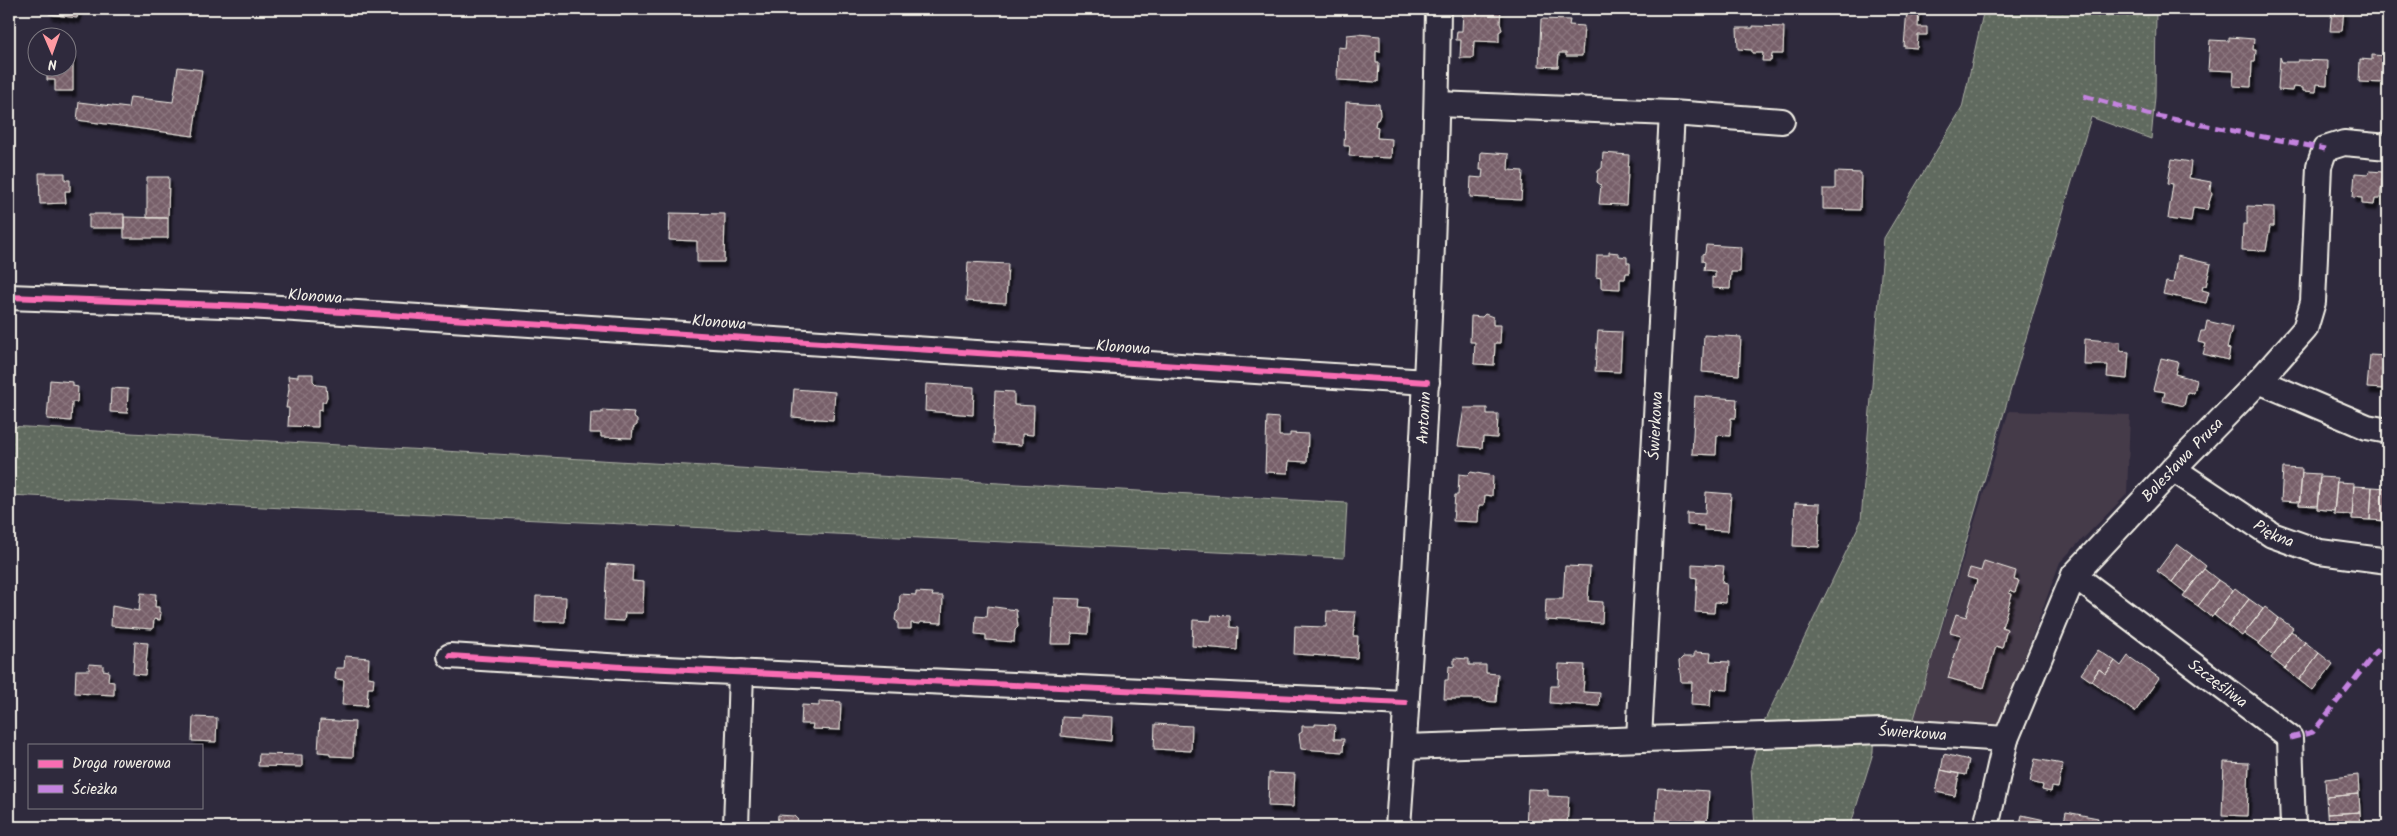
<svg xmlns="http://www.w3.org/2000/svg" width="2397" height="836" font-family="Kalam,sans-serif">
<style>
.built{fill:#453a4a}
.grass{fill:url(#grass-dots);stroke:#aaaea3}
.building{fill:url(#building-cross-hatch);stroke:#f4f1e8;filter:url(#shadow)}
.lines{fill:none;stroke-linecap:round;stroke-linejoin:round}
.street-casing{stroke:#f4f1e8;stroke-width:28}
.street{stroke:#2f2a3d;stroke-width:24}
.quiet{stroke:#c483df;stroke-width:5;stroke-dasharray:10 5;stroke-linecap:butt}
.cycleway-casing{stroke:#2f2a3d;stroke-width:9}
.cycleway{stroke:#f96db3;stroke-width:6}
.labels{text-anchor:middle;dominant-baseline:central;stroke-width:4;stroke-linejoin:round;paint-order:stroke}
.street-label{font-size:16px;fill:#f4f1e8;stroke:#2f2a3d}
</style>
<defs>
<pattern id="grass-dots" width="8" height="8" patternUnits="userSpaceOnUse" patternTransform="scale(1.25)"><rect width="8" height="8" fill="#616a5e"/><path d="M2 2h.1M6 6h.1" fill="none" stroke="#788075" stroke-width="1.8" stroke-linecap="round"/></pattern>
<pattern id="building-cross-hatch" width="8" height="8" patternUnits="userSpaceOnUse" patternTransform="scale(1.25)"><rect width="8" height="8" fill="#775e69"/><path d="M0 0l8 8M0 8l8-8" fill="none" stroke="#8b767e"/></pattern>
<filter id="shadow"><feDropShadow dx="3" dy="5.5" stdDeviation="1" flood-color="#0009"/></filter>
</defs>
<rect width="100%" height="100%" fill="#2f2a3d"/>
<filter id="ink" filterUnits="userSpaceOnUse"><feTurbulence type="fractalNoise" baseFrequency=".02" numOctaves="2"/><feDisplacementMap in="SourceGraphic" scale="10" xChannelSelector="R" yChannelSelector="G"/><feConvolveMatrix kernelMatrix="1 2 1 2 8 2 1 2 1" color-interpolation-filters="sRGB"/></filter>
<g filter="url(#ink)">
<path class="built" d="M2009,411L2130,415L2127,494L2060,562L1999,726L1913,722Z"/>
<path class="grass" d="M1984,9H2156L2155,97L2151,139L2091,117L1913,722L1874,718L1873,753L1850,827H1755L1751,767L1762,726L1861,521L1884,238L1962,108Z
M9,426L1347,503L1344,558L9,495Z"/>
<path class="building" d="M50,9H79L77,18L49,14Z
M1463,9L1501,10L1500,23L1502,30L1499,32V42L1474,41L1473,58H1460L1461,40H1456L1457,31H1462Z
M1907,9H1919L1918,27H1927V35H1918L1917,48L1904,47Z
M2332,9H2344L2342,31H2330Z
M1541,19L1570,20L1569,25L1584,26L1582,56H1566V53H1559L1558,67L1539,66Z
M1753,26L1784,27L1783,54H1772L1771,61H1762L1763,53H1752V50L1738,49L1737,28H1753Z
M1357,34L1380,36V52L1376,51V63H1379L1378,82L1337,80L1338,47L1346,48L1347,35Z
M2229,37L2254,39L2253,50H2256L2255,62H2252L2251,87L2233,86L2234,71L2208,70L2210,40L2229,41Z
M68,51L73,52V91H55V80H47V68H68Z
M2372,55L2387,56L2385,83L2359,82L2360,59L2372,60Z
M2280,57L2282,62H2297L2298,60L2328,61L2327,85L2317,84L2316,92L2303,91V88L2293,87L2292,91L2278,90Z
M178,67L202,70L193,136L77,120L79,102L128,108L130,97L173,102Z
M1346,102L1379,104L1380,115L1378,120H1376L1375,126L1378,127L1377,138L1392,139L1391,158L1349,156L1350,146H1344Z
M1481,152L1509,154L1508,170L1523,171L1521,200L1470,197L1471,177L1482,178L1483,170H1480Z
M1603,153L1629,155L1626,205L1599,204L1601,185L1597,182L1598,171L1602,168Z
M2172,159L2191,162L2189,178L2211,182L2210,190L2212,193L2207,210L2193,208L2191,222L2168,219L2173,184L2168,183Z
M2370,171L2383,172L2380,199H2375L2374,205L2362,204V198L2353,197L2355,173L2369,174Z
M1835,172L1861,173L1860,210L1823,209V189H1835Z
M39,173H65V180H70V191H65L66,203L40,204Z
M147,177H169L168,218H147Z
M2247,206L2274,207V226H2270L2266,251L2242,250L2243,224H2247Z
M670,213L725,214L724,262H697V241L669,240Z
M89,214H124V228H89Z
M124,217L168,218V238H124Z
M1706,245L1741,247L1740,272H1731L1730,289L1712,288V277L1715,278V271L1704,270L1705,262L1702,261V254L1705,253Z
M1609,252L1619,253V256L1627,257V263H1630V273H1626L1625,279H1620V289L1601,288V278L1596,277L1597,255H1609Z
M2177,256L2211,264L2206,286H2203L2202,290L2209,292L2206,303L2163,294L2166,282L2173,283Z
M968,262L1008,264L1006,303L966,301Z
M1485,314L1493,317V325H1501L1500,343H1495L1494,365L1474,364L1475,342H1470L1471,316L1482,317Z
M2207,321L2232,327L2227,348L2230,349L2228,360L2203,354L2206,344L2198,342L2201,331H2205Z
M1598,331L1622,332L1620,372L1595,371Z
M1704,335L1741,337L1739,375L1702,372Z
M2085,339L2120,342V351L2129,352L2127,379L2107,377L2108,365H2084Z
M2370,355L2388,356L2385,389L2367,388Z
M2161,358L2178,362L2175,374L2197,380L2194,393L2187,392L2184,406L2163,401L2165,392L2153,390Z
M298,374H313V381L317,385L326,386L327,397L325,402H322V410L318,409V427L288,426L289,408H286L289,389L288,376L298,377Z
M50,380L73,382V386L78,387L77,402H72L71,421L47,419Z
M926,384L974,387L973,415L925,411Z
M111,388L128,389L127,413L110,412Z
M794,389L835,392L833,420L792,417Z
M995,391L1014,392V405L1034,406L1033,435L1022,434V445L993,443Z
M1695,396L1737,399L1736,418H1731L1730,436L1717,435L1716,455L1692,454Z
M1464,408H1487V414H1498L1497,438L1483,437L1482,448L1458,446Z
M602,410L634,412L633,417L637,420V425L633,428L632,438L601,437V433H590L591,413H602Z
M1267,417L1279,418V436H1290V433L1308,434L1307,462L1289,461L1288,473L1265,472Z
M2283,468L2302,469L2300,502L2281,501Z
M1471,472L1493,476L1492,496L1485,495L1484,505H1479L1478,522L1453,521L1455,495H1458L1459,474L1468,475Z
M2302,473L2320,474L2317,506L2299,505Z
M2320,477L2337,478L2334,511L2317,509Z
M2337,482L2354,483L2352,515L2334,514Z
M2354,486L2372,487L2370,520L2352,519Z
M2372,487L2388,488V521L2370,520Z
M1706,492L1731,494L1728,531L1704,530V526L1687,525V513L1705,514Z
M1795,503L1820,504L1819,547L1793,546Z
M2177,544L2192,555L2172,582L2157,571Z
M2192,555L2206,566L2186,593L2172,582Z
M1984,561L2016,571L2014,580L2019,581L2015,592L2010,590L2009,593L2012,594L2002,627L2007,629L2002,648L1996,646L1984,688L1948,678L1961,635L1950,632L1956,614L1966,617L1977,580L1967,577L1970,568L1981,571Z
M607,564L633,566L632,581L644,582L643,613H625L624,621L604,620Z
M1692,564L1724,566L1722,583L1727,584L1726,603L1715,602L1714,613L1695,612L1697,578L1692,577Z
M1565,566L1590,567L1588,601L1603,602L1602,623L1545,620L1546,599H1563Z
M2204,569L2218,580L2198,606L2183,596Z
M2218,580L2233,590L2212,617L2198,606Z
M2235,588L2249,599L2228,626L2214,615Z
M916,592L933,593L932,596H943L942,623L920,622V624L911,623V629H898V622L895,620L896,613L899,610L900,594L916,595Z
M141,593L156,594L155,607H159V612H161L160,620L154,619L153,629L111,626L112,606L139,611Z
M536,596L566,597L565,622H535Z
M1054,598L1080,599L1079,607L1090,608L1088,634L1072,633L1071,644H1051Z
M2249,599L2263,609L2242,636L2228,626Z
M988,606L1016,610L1018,627L1015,630L1014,642L986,640V635L975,634L976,616L987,617Z
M2265,607L2279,618L2259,644L2244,634Z
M1327,611L1356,612L1353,636H1358L1357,658L1294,654L1295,626L1326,627Z
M1212,615L1230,616V627L1238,628L1237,650L1192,646L1193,620L1211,621Z
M2279,618L2293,628L2273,655L2259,644Z
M2291,631L2305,642L2285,669L2271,658Z
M135,642L148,643L145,675L133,674Z
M2305,642L2319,653L2299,680L2285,669Z
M2098,650L2115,661L2106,674L2099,669L2091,681L2081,674Z
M1694,652L1711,653L1710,661L1730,662L1728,690L1711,689L1710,706L1691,705L1692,682H1681L1679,661L1683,657H1694Z
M2319,653L2333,664L2313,691L2299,680Z
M345,656L369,658L368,677L374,678L373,688H368L367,706L342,705L344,680L335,679L336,668H344Z
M2128,656L2159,678L2135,712L2091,681L2099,669L2106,674L2115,661L2121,666Z
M1454,658L1469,659V665H1486V673L1498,674L1496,702L1482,701V699H1444L1445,680H1448L1449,666L1454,667Z
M89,664L103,665V670L109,671L108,681L114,682V695L75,693L76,670H89Z
M1559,664L1585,665L1583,692L1600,693L1599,706L1550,703L1551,686H1558Z
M819,701L841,702L840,730L812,729L813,724H801L802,705L819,706Z
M1081,715L1112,717L1111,741L1061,736L1062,717L1081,718Z
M193,717L217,718L216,742L192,741Z
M320,720L355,722L353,757L330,756V753L318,752Z
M1155,724L1192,726L1191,751L1154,749Z
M1315,724L1335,725L1334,739H1344L1343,752L1301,749L1299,734L1302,732V726H1315Z
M259,754L302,755V767L258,766Z
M1944,754L1969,760L1966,775L1941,770Z
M2035,759L2063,764L2058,788L2052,787L2051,792L2042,790L2043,785L2030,782Z
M2224,762L2249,763L2247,816L2222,815Z
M1941,770L1959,774L1955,796L1936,792Z
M1269,773L1295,774L1293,807L1268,806Z
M2358,775L2359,794L2326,797L2325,779Z
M1658,788L1709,791L1707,823L1656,820Z
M1528,789L1548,790V796L1569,797L1567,826L1526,827Z
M2359,794L2360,812L2327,814L2326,797Z
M2066,812L2098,818L2096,827H2063Z
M2360,812L2361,827H2328L2327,814Z
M778,815L794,816L798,820L797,827H777Z
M2022,815L2045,820L2043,827H2047H2019Z"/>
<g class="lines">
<defs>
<g id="street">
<path d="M1437,104L1672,113L1782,121"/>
<path d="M9,297L249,306L1427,382"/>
<path d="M2259,381L2367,427L2388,431"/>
<path id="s1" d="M2173,469L2272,535L2320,552L2388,561"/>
<path id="s2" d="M2074,575L2290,738L2293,827"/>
<path d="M450,656L623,667L1405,703"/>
<path id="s3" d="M1639,739L1672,113"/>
<path id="s4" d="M1404,747L1883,731L2006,739"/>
<path d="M736,827L741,672"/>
<path id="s5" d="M1398,827C1417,555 1435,282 1438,9"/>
<path id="s6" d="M1986,827L2006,739L2074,575L2173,469L2259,381L2305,329L2313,302L2319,166L2325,149L2344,143L2388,147"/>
</g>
</defs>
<use href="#street" class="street-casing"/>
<use href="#street" class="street"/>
<path class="quiet" d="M2084,96L2147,114L2325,149
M2290,738L2313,732L2388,637"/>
<defs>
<path id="cycleway" d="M9,297L249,306L1427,382
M450,656L623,667L1405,703"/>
</defs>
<use href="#cycleway" class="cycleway-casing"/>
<use href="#cycleway" class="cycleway"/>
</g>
</g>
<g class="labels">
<g class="street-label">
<text transform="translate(315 297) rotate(4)">Klonowa</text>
<text transform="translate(719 323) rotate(4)">Klonowa</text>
<text transform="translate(1123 348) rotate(4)">Klonowa</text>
<text stroke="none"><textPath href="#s5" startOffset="410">Antonin</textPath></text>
<text stroke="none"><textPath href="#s3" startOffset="314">Świerkowa</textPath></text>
<text stroke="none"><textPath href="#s6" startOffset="426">Bolesława Prusa</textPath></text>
<text stroke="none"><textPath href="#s1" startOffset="120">Piękna</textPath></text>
<text stroke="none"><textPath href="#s2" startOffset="180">Szczęśliwa</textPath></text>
<text stroke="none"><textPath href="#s4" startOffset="509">Świerkowa</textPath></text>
</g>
</g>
<rect width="2397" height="836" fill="none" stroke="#2f2a3d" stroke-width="30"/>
<rect x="15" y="15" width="2367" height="806" fill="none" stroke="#f4f1e8" stroke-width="2" filter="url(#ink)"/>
<rect x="28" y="744" width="175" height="65" fill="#2f2a3d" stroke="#7e7a81"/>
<rect x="38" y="760" width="25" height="8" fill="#f96db3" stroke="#7e7a81"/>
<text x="72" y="768" font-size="15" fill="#f4f1e8">Droga rowerowa</text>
<rect x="38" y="785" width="25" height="8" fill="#c483df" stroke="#7e7a81"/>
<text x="72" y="794" font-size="15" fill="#f4f1e8">Ścieżka</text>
<g transform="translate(52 52) rotate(178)"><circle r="24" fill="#2f2a3d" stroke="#7e7a81"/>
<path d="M0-4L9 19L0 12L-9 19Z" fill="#ff9aa2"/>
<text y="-8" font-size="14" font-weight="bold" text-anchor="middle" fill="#f4f1e8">N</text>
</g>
</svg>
